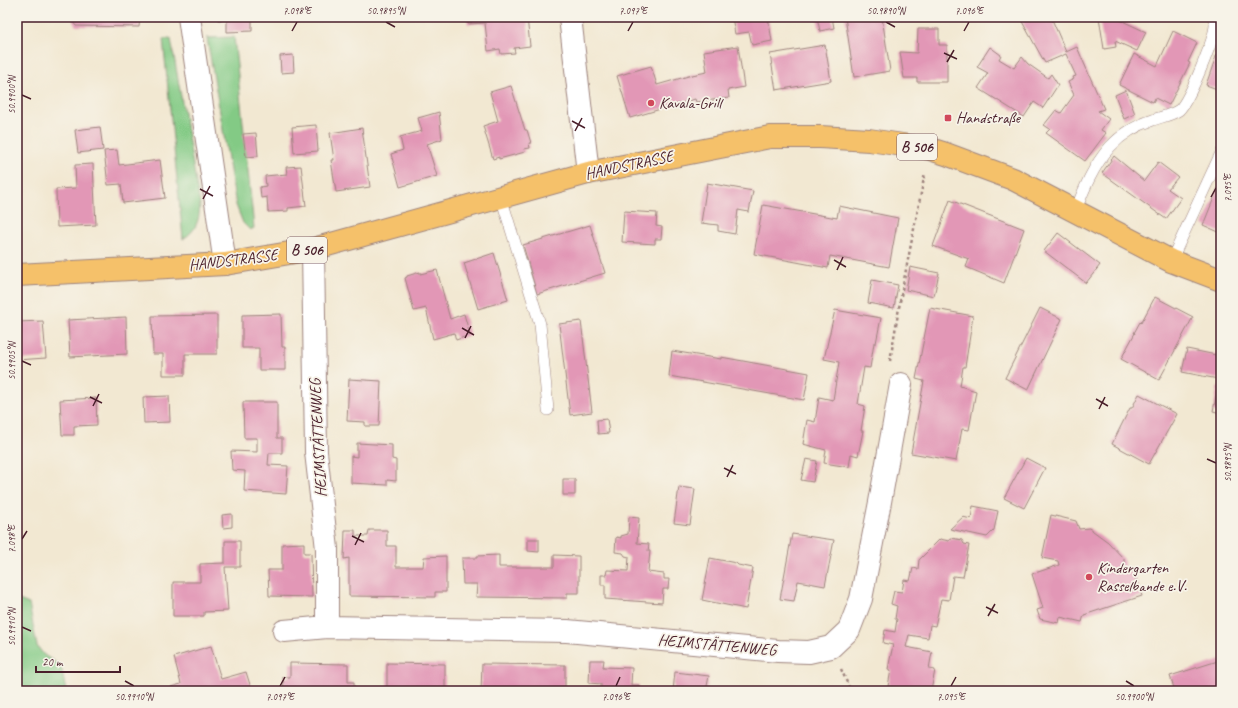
<svg xmlns="http://www.w3.org/2000/svg" width="1238" height="708" font-family="Caveat,sans-serif">
<style>
.green{fill:#83ca85;stroke:#667458}
.building{fill:#e297b6}
.lines{fill:none;stroke-linecap:round;stroke-linejoin:round}
.service-casing{stroke:#9e847e;stroke-width:12}
.minor-casing{stroke:#9e847e;stroke-width:24}
.primary-casing{stroke:#9e847e;stroke-width:24}
.path{stroke:#9e847e;stroke-width:2.5;stroke-dasharray:3 3;stroke-linecap:butt}
.service{stroke:#fff;stroke-width:11}
.minor{stroke:#fff;stroke-width:22}
.primary{stroke:#f5c16b;stroke-width:22}
.ticks{fill:none;stroke:#4a1f2b;stroke-width:1.5}
.poi-dot{fill:#d1495b;stroke:#f7f3e8;stroke-width:1.5}
.labels{text-anchor:middle;dominant-baseline:central;stroke-width:3.5;stroke-linejoin:round;paint-order:stroke}
.shield{fill:#f7f3e8;stroke:#7e5f64;stroke-width:1}
.shield-label{font-size:15px;font-weight:bold;fill:#4a1f2b}
.poi-label{font-size:16px;fill:#4a1f2b;stroke:#f7f3e8;text-anchor:start}
.street-label{font-size:16px;fill:#4a1f2b;stroke:#f7f3e8}
.neatline{fill:none;stroke:#4a1f2b;stroke-width:1.5}
.ticks-label{font-size:10px;text-anchor:middle;fill:#4a1f2b}
</style>
<rect width="100%" height="100%" fill="#f7f3e8"/>
<filter id="ink" filterUnits="userSpaceOnUse"><feTurbulence type="fractalNoise" baseFrequency=".025" numOctaves="2"/><feDisplacementMap in="SourceGraphic" scale="8" xChannelSelector="R" yChannelSelector="G"/><feConvolveMatrix kernelMatrix="1 2 1 2 8 2 1 2 1" color-interpolation-filters="sRGB"/></filter>
<filter id="wash" filterUnits="userSpaceOnUse"><feTurbulence type="fractalNoise" baseFrequency=".012" numOctaves="4" result="noise"/><feDisplacementMap in="SourceGraphic" scale="16" xChannelSelector="R" yChannelSelector="G"/><feGaussianBlur stdDeviation="0.9" result="paint"/><feColorMatrix in="noise" values="0 0 0 0 0 0 0 0 0 0 0 0 0 0 0 0 0 1.4 0 .05"/><feComposite in="paint" operator="in"/></filter>
<g filter="url(#wash)">
<rect width="100%" height="100%" fill="#f2e8d2"/>
<path class="green" d="M234,37L254,228L250,230L243,223L236,205L207,38Z
M163,39H171L200,205C199,220 197,230 183,239Z
M19,600L29,604L37,646L44,655L61,666L66,691H17V601Z"/>
<g id="blocks">
<path class="building" d="M73,17H140L139,27L76,26L73,22Z
M218,17H269V18L252,19V31L227,32V19L218,20Z
M467,17H527L530,46L514,48L515,53L501,54L500,49L488,51L485,23L468,24Z
M732,17H768L772,41L752,45L749,32L735,34Z
M817,17H832L834,28L820,31Z
M845,17H882L890,71L854,77Z
M1021,17H1051L1066,52L1077,47L1104,109L1098,111L1109,119L1101,130L1106,133L1085,161L1046,133L1050,129L1044,125L1056,110L1061,113L1074,95L1068,82L1074,79L1073,77L1076,76L1066,54L1045,63L1020,18Z
M1099,17H1118V19L1146,32L1137,51L1115,41L1116,47L1104,49Z
M918,29H939V45H947V82H917V78H904L900,52L917,53Z
M1173,31L1197,43L1188,62L1190,63L1169,105L1155,98L1153,102L1119,85L1134,54L1157,66Z
M1221,42V95L1219,94L1220,90L1206,85Z
M825,45L831,81L776,90L770,54Z
M738,46L744,87L728,90L729,98L696,102L695,99L630,118L617,76L651,66L657,85L692,75L707,72L704,51Z
M990,47L1001,55L999,59L1014,68L1022,57L1028,64L1048,78L1051,74L1058,85L1043,108L1034,102L1024,117L978,88L988,73L977,67Z
M293,55L294,72L281,73L280,56Z
M511,86L525,130H527L531,143H529L530,148L524,149L525,152L499,159V157L493,159L483,126L498,121L490,92Z
M1126,90L1135,114L1124,119L1115,95Z
M439,112L442,139L427,144L437,176L400,187L391,154L403,150L400,137L422,131L418,118Z
M316,125L318,151L294,153L292,127Z
M100,127L103,150L78,153L75,130Z
M362,128L370,187L336,192L331,160H334L330,133Z
M256,133L258,156L246,157L243,134Z
M117,150L119,165L160,160L165,198L123,203L121,184L108,185L104,151Z
M1114,156L1144,181L1158,162L1178,177L1168,189L1181,198L1166,219L1102,173Z
M93,164L96,225L57,227L56,189L76,188L75,165Z
M301,166L306,206L288,208V211L268,212L267,197L261,198L260,187L266,186L265,176L287,174L286,167Z
M707,183L753,191L749,212L738,210L735,234L718,231V225L701,223Z
M1218,188L1221,189V233L1203,225Z
M950,200L1024,229L1004,283L966,267L969,259L933,246Z
M763,205L837,218L839,206L898,218L889,267L830,256L828,268L754,254Z
M624,211L657,213L656,226L662,227L661,239H655V244L622,242Z
M590,225L605,273L537,294L523,245Z
M1058,233L1100,265L1086,283L1044,251Z
M494,253L508,300L478,309L464,263Z
M910,267L939,273L934,296L906,290Z
M437,270L450,319L464,314L470,335L456,340L454,333L433,339L426,308L414,311L405,278L407,277V276L420,272V274Z
M872,280L898,285L894,308L868,303Z
M1155,297L1193,317L1159,380L1121,359L1135,333H1134L1140,322L1141,323Z
M930,308L973,316L965,367H963L960,386L976,391L969,430L962,429L956,461L911,453L924,381L916,379Z
M1040,308L1062,319L1028,390L1005,378Z
M835,310L881,318L876,343H874L870,368L864,367L858,404L865,406L861,431H863L858,456L851,454L849,467L824,463L826,450L803,444L807,420L815,422L819,397L833,400L839,362L824,359Z
M281,314L282,347H285V370H259V348H242V315Z
M217,315V354H185V375H163V354H153L152,316Z
M126,317L127,354L70,357L68,320Z
M43,321L46,358L17,360V322Z
M581,321L592,412L570,415L559,324Z
M1187,349L1221,356V364L1218,379L1182,372Z
M672,351L721,359V357L809,373L804,400L669,376Z
M349,379L381,381L379,426H365V422L347,421Z
M1218,386L1221,387V413L1213,411Z
M1139,394L1177,414L1149,464L1112,444L1130,408H1132Z
M169,396L170,422L144,423L143,397Z
M96,398L97,425L74,426V435H62L60,400Z
M243,402H277V438H282V453H269L268,465L288,466L286,494L244,491L245,471L232,470L231,451L257,452V438H244Z
M607,419L609,433L598,434L597,420Z
M357,443L392,445V459L396,460V481L387,480V485L351,483V456L357,457Z
M1026,458L1045,468L1024,508L1004,498Z
M806,459L817,461L813,482L801,480Z
M563,479H575V495H563Z
M679,487L695,489L690,525L674,523Z
M973,506L998,511L994,530L987,537L950,529L963,517L971,519Z
M232,514V527L223,528L222,515Z
M1051,515L1076,521L1079,529L1089,528L1108,542L1124,559V569L1133,571L1142,596L1084,615L1082,622L1060,617L1059,623L1040,619L1037,610L1043,608L1032,574L1059,565L1058,561L1042,558Z
M629,517L639,518L637,543L649,544L648,551H650L648,572L664,574V579H669L668,589H663L662,603L605,599V585H601V575H606L607,570L628,571L629,557L625,556L623,553L615,552L616,537L621,538V536L628,534Z
M345,530H355V536H368L369,530H387V546H396V567H423L424,557L446,556V592H435V597L349,596V558L344,559Z
M792,534L834,540L825,586L798,581L794,601L780,599Z
M951,538L962,540L964,544L969,545L963,577L953,576L949,600L941,599L935,626L930,625L928,638L909,635L906,647L932,652L929,669L935,670L931,691H911L888,686L891,670L888,669L893,645L883,643L885,630L895,632L897,619H895L897,606L891,604L894,591L902,592L904,580L910,581L913,568L918,569L919,560L940,539L949,541Z
M528,539H539V552L528,551Z
M225,541H240V567H225L228,611L204,612V616H173V582H200V564L225,563Z
M304,543V553H311L312,597L269,596L268,570H282V544Z
M499,555V567H554V555L579,556V593H567V598L476,597L477,584H463L462,558H477V556Z
M710,558L736,563L738,565L753,568L746,609L702,600Z
M211,646L221,679L246,672L252,691H172L171,687L181,684L174,657Z
M590,660H604L603,667L632,668L631,685H639V691H601V684L589,683Z
M1221,660V691H1175L1170,676Z
M290,663L348,664V682H354V691H284L283,677H290Z
M387,663L445,664V691H387Z
M482,664L565,665V691H481Z
M675,672L709,676L706,691H673Z"/>
</g>
</g>
<g filter="url(#ink)">
<use href="#blocks" fill-opacity="0" stroke="#9e847e" stroke-width="1"/>
<g class="lines">
<defs>
<path id="service" d="M501,197L540,324L548,410
M1075,212C1084,189 1093,166 1110,147C1122,134 1137,125 1153,120C1161,117 1172,115 1179,110C1189,101 1216,36 1215,23C1215,21 1214,19 1213,17
M1171,261L1221,153"/>
<path id="minor" d="M189,17L225,264
M570,17L588,173
M313,249L316,452L327,549V627
M284,631L327,627L567,631L778,651L809,652L831,647L849,630L861,599L880,502L901,384"/>
<path id="primary" d="M17,275L225,264L313,249L588,173L770,137H820L869,140L930,149L946,154L1013,179L1171,261L1221,280"/>
</defs>
<use href="#service" class="service-casing"/>
<use href="#minor" class="minor-casing"/>
<use href="#primary" class="primary-casing"/>
<path class="path" d="M890,361L902,290L925,173
M841,669L849,687L858,691"/>
<use href="#service" class="service"/>
<use href="#minor" class="minor"/>
<use href="#primary" class="primary"/>
</g>
</g>
<path class="ticks" d="M386,22L395,27M886,22L895,27M292,31L297,22M628,31L633,22M964,31L969,22M944,53L957,59M947,62L954,50M22,95L31,99M572,121L585,128M575,131L582,118M200,189L213,196M1211,197L1216,188M203,199L210,186M834,260L846,267M837,270L843,257M462,328L474,335M465,338L471,326M22,361L31,365M90,397L102,403M1096,399L1108,406M93,406L99,394M1099,409L1105,397M1207,459L1216,463M724,468L736,474M727,477L733,465M352,536L364,542M22,539L27,531M355,545L361,533M986,607L998,613M988,616L995,604M22,627L31,631M125,681L134,686M1126,681L1134,686M280,686L285,677M616,686L620,677M951,686L956,677"/>
<g class="poi-dot">
<circle cx="651" cy="103" r="4"/>
<rect x="944" y="114" width="8" height="8" rx="2"/>
<circle cx="1089" cy="577" r="4"/>
</g>
<g class="labels">
<g class="shield">
<rect x="897" y="134" width="40" height="26" rx="3"/>
<rect x="287" y="237" width="40" height="26" rx="3"/>
</g>
<g class="shield-label">
<text x="917" y="147">B 506</text>
<text x="307" y="250">B 506</text>
</g>
<g class="poi-label">
<text x="659" y="103">Kavala-Grill</text>
<text x="956" y="118">Handstraße</text>
<text x="1097" y="568">Kindergarten<tspan x="1097" dy="18">Rasselbande e.V.</tspan></text>
</g>
<g class="street-label">
<text transform="translate(629 165) rotate(-12)">HANDSTRASSE</text>
<text transform="translate(233 260) rotate(-7)">HANDSTRASSE</text>
<text transform="translate(318 438) rotate(-93)">HEIMSTÄTTENWEG</text>
<text transform="translate(717 645) rotate(5)">HEIMSTÄTTENWEG</text>
</g>
</g>
<rect width="1238" height="708" fill="none" stroke="#f7f3e8" stroke-width="44"/>
<path d="M36 666v6h84v-6" fill="none" stroke="#4a1f2b" stroke-width="2"/>
<text x="42" y="666" font-size="12" fill="#4a1f2b" stroke="#f7f3e8" stroke-width="3" paint-order="stroke">20 m</text>
<rect x="22" y="22" width="1194" height="664" class="neatline"/>
<g class="ticks-label">
<text x="297" y="14">7.098°E</text>
<text x="386" y="14">50.9895°N</text>
<text x="633" y="14">7.097°E</text>
<text x="886" y="14">50.9890°N</text>
<text x="969" y="14">7.096°E</text>
<text transform="translate(11 95) rotate(-90)" y="4">50.9900°N</text>
<text transform="translate(1227 188) rotate(-90)" y="4">7.095°E</text>
<text transform="translate(11 361) rotate(-90)" y="4">50.9905°N</text>
<text transform="translate(1227 463) rotate(-90)" y="4">50.9895°N</text>
<text transform="translate(11 539) rotate(-90)" y="4">7.098°E</text>
<text transform="translate(11 627) rotate(-90)" y="4">50.9910°N</text>
<text x="134" y="700">50.9910°N</text>
<text x="280" y="700">7.097°E</text>
<text x="616" y="700">7.096°E</text>
<text x="951" y="700">7.095°E</text>
<text x="1134" y="700">50.9900°N</text>
</g>
</svg>
